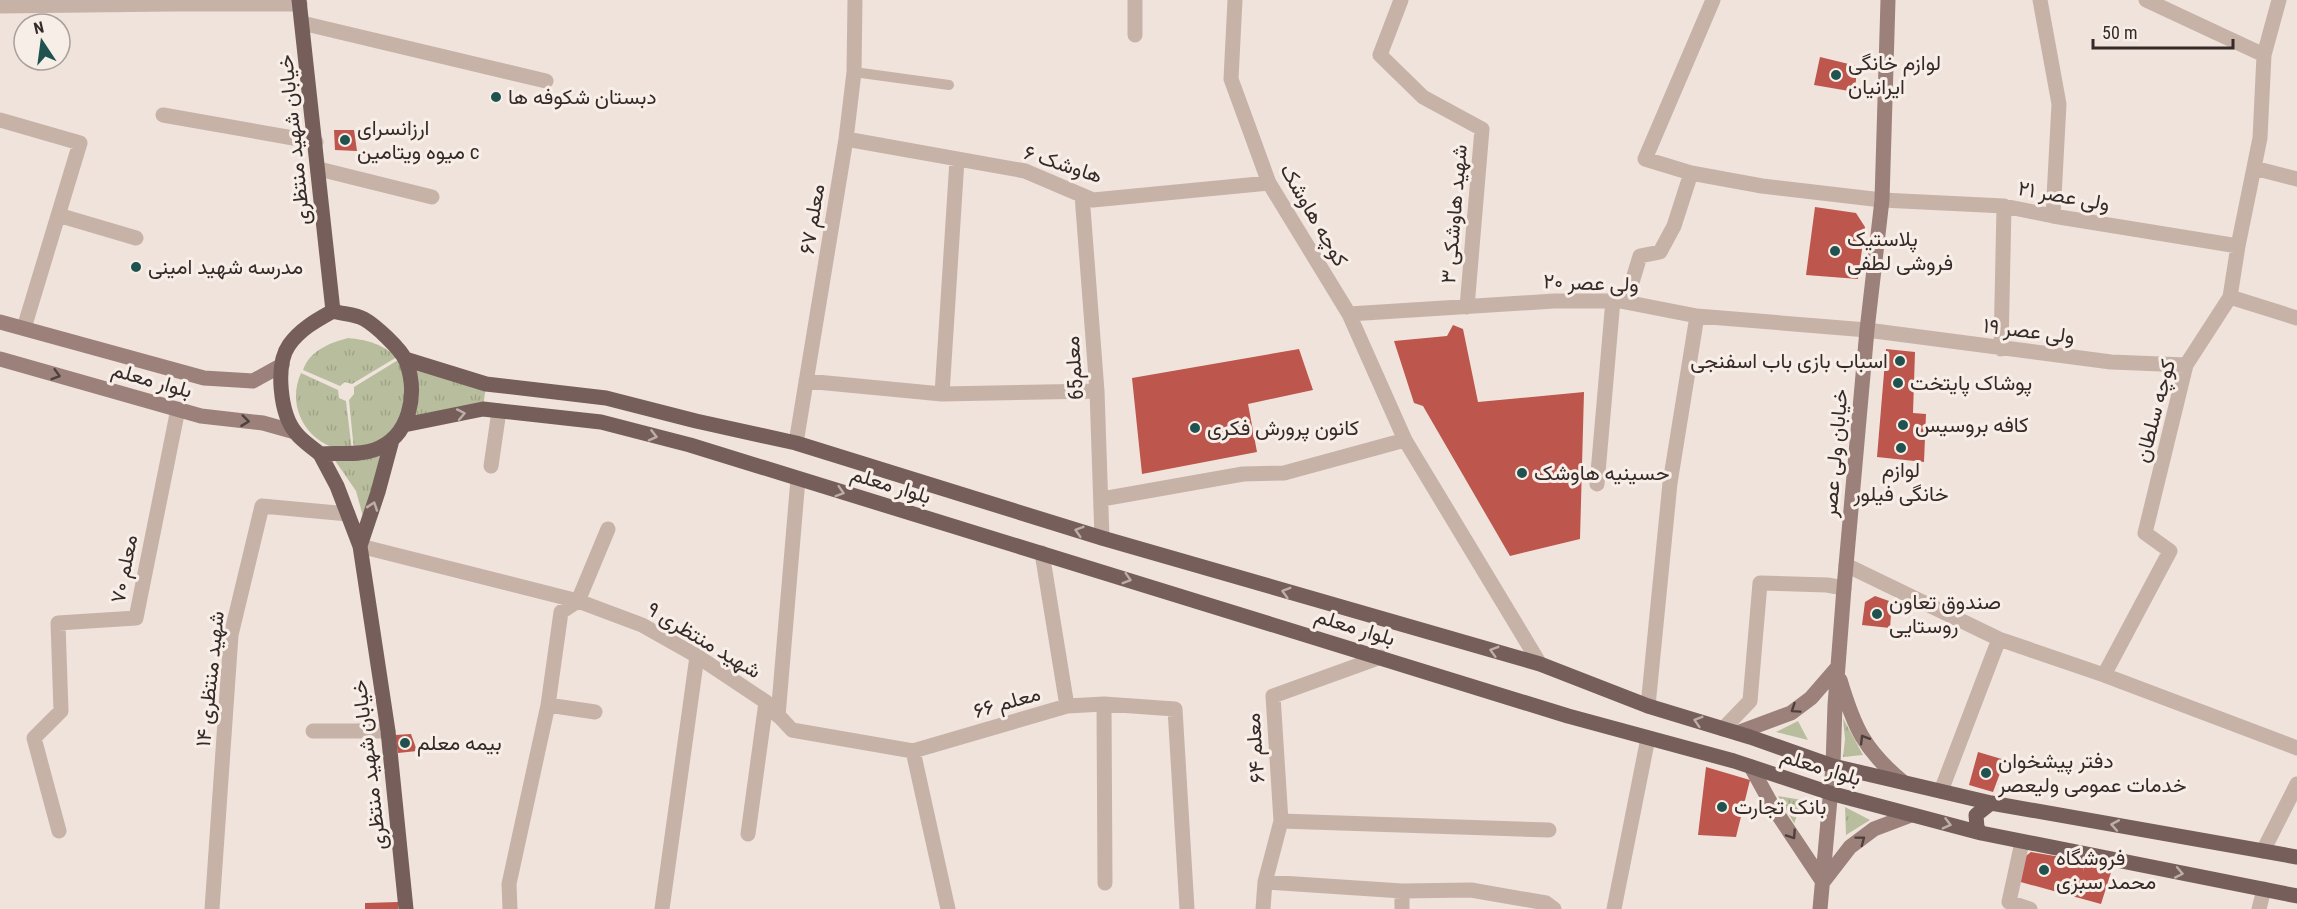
<svg xmlns="http://www.w3.org/2000/svg" width="2297" height="909" font-family="'Roboto Condensed',Vazirmatn,sans-serif">
<style>
.grass{fill:url(#grass-tufts)}
.building{fill:#bd564c}
.lines{fill:none;stroke-linecap:round;stroke-linejoin:round}
.lane{stroke:#c7b2a8;stroke-width:10}
.street{stroke:#c7b2a8;stroke-width:15}
.secondary{stroke:#9b817a;stroke-width:15}
.primary{stroke:#765f5a;stroke-width:15}
.oneway{stroke:#4e403c}
.oneway2{stroke:#beaea8}
.poi-dot{fill:#20534f;stroke:#f8eee8;stroke-width:2}
.labels{text-anchor:middle;dominant-baseline:central;stroke-width:6;stroke-linejoin:round;paint-order:stroke}
.poi-label{font-size:21px;fill:#352a28;stroke:#f8eee8;text-anchor:start}
.street-label{font-size:21px;fill:#352a28;stroke:#f8eee8}
</style>
<defs>
<pattern id="grass-tufts" width="24" height="20" patternUnits="userSpaceOnUse" patternTransform="scale(1.5)"><rect width="24" height="20" fill="#b8be9d"/><path d="M3 7l-1-3M5 7V3M7 7l1-3M15 17l-1-3M17 17v-4M19 17l1-3" fill="none" stroke="#9fa387"/></pattern>
</defs>
<rect width="100%" height="100%" fill="#f0e3dc"/>
<path class="grass" d="M348,338C369,340 381,344 397,357L352,384L345,382L340,386L303,370C310,350 330,343 348,338Z
M402,359L486,386L483,407L406,423L412,409Z
M398,360L411,391L390,439L354,451L349,400L354,394V387Z
M301,373L338,390L339,398L346,401L352,451C312,450 284,411 301,373Z
M389,444L369,538L356,491L327,449Z
M1843,718L1863,755L1843,757L1845,739Z
M1798,721L1808,740L1776,732Z
M1778,796L1802,800L1794,824V823Z
M1845,807L1870,820L1846,835Z"/>
<path class="building" d="M1820,57L1857,66L1855,92L1814,85Z
M334,130H354L357,151L335,150Z
M1815,207L1856,213L1865,227L1858,279L1806,275Z
M1453,325L1463,329L1478,402L1584,392L1580,539L1510,556L1423,406L1414,403L1394,341L1447,336Z
M1299,349L1313,390L1248,404L1257,452L1142,474L1132,378Z
M1886,349L1915,352L1913,413L1926,414L1924,462L1877,457Z
M1875,596L1892,602L1890,628L1862,625L1865,602Z
M411,734L417,751L398,753L395,735Z
M1978,752L2005,760L1993,792L1969,785Z
M1706,767L1750,780L1736,837L1698,835Z
M2031,852L2085,861L2083,872L2086,861L2113,866L2101,904L2017,881L2022,859Z
M398,902V909H365V903Z"/>
<g class="lines">
<path class="lane" d="M854,72L949,85"/>
<path class="street" d="M1135,0V35
M1235,0L1231,79L1269,183L1349,314L1405,440L1540,664
M1401,0L1380,55L1423,97L1482,129L1467,307
M1713,0L1645,159L1691,173L1762,186L1882,200L2004,206L2053,216L2238,246
M2040,0L2059,104L2053,216
M2146,0L2264,55
M166,2L174,4H300
M0,6L174,4
M302,23L546,81
M163,115L316,142
M0,120L80,143L24,328
M846,139L1025,171L1093,200L1269,183
M2254,168L2297,179
M319,169L432,197
M1082,195L1097,391L1102,538
M58,215L136,238
M2230,297L2297,318
M1626,302L1640,256L1660,252L1674,226L1691,173
M1349,314L1554,301H1620L1697,316L1867,330L2111,362L2186,365
M2001,349L2004,206
M806,381L942,394L1097,391
M942,394L957,160
M796,443L846,139L854,72L855,0
M491,466L499,411
M1597,484L1613,300
M1102,499L1243,474L1284,473L1405,440
M360,546L578,601L642,625L697,656L766,702L792,730L913,751L1067,706L1042,553
M1846,565L1999,639L2104,675L2297,748
M2104,675L2170,551L2145,533L2186,365L2230,297L2238,246L2260,138L2264,55L2279,0
M1104,704L1175,709L1187,909
M548,705L595,712
M1067,706L1104,704L1105,883
M1648,706L1670,483L1697,316
M778,716L798,479
M1723,729L1750,701L1760,583L1827,585L1844,588
M313,731H388
M913,751L948,909
M1941,791L1999,639
M1281,821L1549,830
M59,831L34,738L61,711L58,623L136,618L178,409
M748,834L766,702
M2022,842L2009,902L2030,909
M2263,851L2297,784
M1265,882L1402,891L1471,890L1546,903L1554,909
M212,909L231,635L262,506L348,514
M510,909L509,884L548,705L561,612L578,601L608,529
M662,909L697,656
M1263,909L1265,882L1281,821L1273,696L1381,657
M1402,909V891
M1614,909L1648,738
M2259,909L2264,889"/>
<path class="secondary" d="M0,322L204,378L253,381L282,365
M0,359L201,416L263,423L295,432
M1840,680C1854,727 1864,750 1903,782
M1737,733L1791,713L1811,698L1837,668
M1751,767L1773,807L1823,882L1850,847L1874,829L1911,815
M1820,909L1833,766L1835,705L1844,588L1867,330L1882,200L1888,0"/>
<path class="primary" d="M299,0L333,311
M333,311C342,314 355,314 364,319C375,325 401,349 406,361C418,393 411,437 374,450C357,456 338,452 320,454C312,447 302,441 296,433C280,414 275,365 289,345C300,329 317,320 333,311Z
M405,359L486,384L606,398L696,421L796,443L1102,538L1540,664L1648,706L1750,737L1833,766L1991,803L2297,857
M404,425L483,409L601,422L690,445L1568,716L1734,761L1830,793L1981,833L2297,896
M320,454L337,486L360,546L378,492L392,440
M360,546L388,731L406,909
M1981,833L1977,828L1976,815L1991,803"/>
</g>
<defs><path id="oneway-chevron" d="M-2-3.5L2.5 0L-2 3.5" fill="none" stroke-width="1.6" stroke-linecap="round" stroke-linejoin="round" transform="scale(1.5)"/></defs>
<g class="oneway">
<use href="#oneway-chevron" transform="translate(56 375) rotate(16)"/>
<use href="#oneway-chevron" transform="translate(245 421) rotate(7)"/>
<use href="#oneway-chevron" transform="translate(1795 709) rotate(146)"/>
<use href="#oneway-chevron" transform="translate(1864 739) rotate(-121)"/>
<use href="#oneway-chevron" transform="translate(1792 835) rotate(56)"/>
<use href="#oneway-chevron" transform="translate(1861 840) rotate(-37)"/>
</g>
<g class="oneway2">
<use href="#oneway-chevron" transform="translate(461 414) rotate(-11)"/>
<use href="#oneway-chevron" transform="translate(653 436) rotate(14)"/>
<use href="#oneway-chevron" transform="translate(840 492) rotate(17)"/>
<use href="#oneway-chevron" transform="translate(373 506) rotate(-71)"/>
<use href="#oneway-chevron" transform="translate(1079 531) rotate(-163)"/>
<use href="#oneway-chevron" transform="translate(1127 579) rotate(17)"/>
<use href="#oneway-chevron" transform="translate(1286 592) rotate(-164)"/>
<use href="#oneway-chevron" transform="translate(1494 651) rotate(-164)"/>
<use href="#oneway-chevron" transform="translate(1698 721) rotate(-163)"/>
<use href="#oneway-chevron" transform="translate(1947 824) rotate(15)"/>
<use href="#oneway-chevron" transform="translate(2115 825) rotate(-170)"/>
<use href="#oneway-chevron" transform="translate(2179 873) rotate(11)"/>
</g>
<g class="poi-dot">
<circle cx="1836" cy="75" r="6"/>
<circle cx="496" cy="97" r="6"/>
<circle cx="345" cy="140" r="6"/>
<circle cx="1835" cy="251" r="6"/>
<circle cx="136" cy="267" r="6"/>
<circle cx="1900" cy="361" r="6"/>
<circle cx="1898" cy="383" r="6"/>
<circle cx="1903" cy="425" r="6"/>
<circle cx="1195" cy="428" r="6"/>
<circle cx="1901" cy="448" r="6"/>
<circle cx="1522" cy="473" r="6"/>
<circle cx="1877" cy="614" r="6"/>
<circle cx="405" cy="743" r="6"/>
<circle cx="1986" cy="773" r="6"/>
<circle cx="1722" cy="807" r="6"/>
<circle cx="2044" cy="870" r="6"/>
</g>
<g class="labels">
<g class="poi-label">
<text x="1848" y="63">لوازم خانگی<tspan x="1848" dy="24">ایرانیان</tspan></text>
<text x="508" y="97">دبستان شکوفه ها</text>
<text x="357" y="128">ارزانسرای<tspan x="357" dy="24">میوه ویتامین c</tspan></text>
<text x="1847" y="239">پلاستیک<tspan x="1847" dy="24">فروشی لطفی</tspan></text>
<text x="148" y="267">مدرسه شهید امینی</text>
<text x="1888" y="361" text-anchor="end">اسباب بازی باب اسفنجی</text>
<text x="1910" y="383">پوشاک پایتخت</text>
<text x="1915" y="425">کافه بروسیس</text>
<text x="1207" y="428">کانون پرورش فکری</text>
<text x="1901" y="470" text-anchor="middle">لوازم<tspan x="1901" dy="24">خانگی فیلور</tspan></text>
<text x="1534" y="473">حسینیه هاوشک</text>
<text x="1889" y="602">صندوق تعاون<tspan x="1889" dy="24">روستایی</tspan></text>
<text x="417" y="743">بیمه معلم</text>
<text x="1998" y="761">دفتر پیشخوان<tspan x="1998" dy="24">خدمات عمومی ولیعصر</tspan></text>
<text x="1734" y="807">بانک تجارت</text>
<text x="2056" y="858">فروشگاه<tspan x="2056" dy="24">محمد سبزی</tspan></text>
</g>
<g class="street-label">
<text transform="translate(294 140) rotate(-96)">خیابان شهید منتظری</text>
<text transform="translate(1063 164) rotate(18)">هاوشک ۶</text>
<text transform="translate(2064 196) rotate(10)">ولی عصر ۲۱</text>
<text transform="translate(1454 214) rotate(-85)">شهید هاوشکی ۳</text>
<text transform="translate(1314 215) rotate(60)">کوچه هاوشک</text>
<text transform="translate(812 219) rotate(-81)">معلم ۶۷</text>
<text transform="translate(1591 283) rotate(2)">ولی عصر ۲۰</text>
<text transform="translate(2029 331) rotate(7)">ولی عصر ۱۹</text>
<text transform="translate(1074 368) rotate(-94)">معلم65</text>
<text transform="translate(152 380) rotate(16)">بلوار معلم</text>
<text transform="translate(2155 411) rotate(-75)">کوچه سلطان</text>
<text transform="translate(1835 453) rotate(-85)">خیابان ولی عصر</text>
<text transform="translate(891 485) rotate(17)">بلوار معلم</text>
<text transform="translate(124 569) rotate(-79)">معلم ۷۰</text>
<text transform="translate(1355 627) rotate(17)">بلوار معلم</text>
<text transform="translate(704 640) rotate(31)">شهید منتظری ۹</text>
<text transform="translate(210 679) rotate(-84)">شهید منتظری ۱۴</text>
<text transform="translate(1007 702) rotate(-16)">معلم ۶۶</text>
<text transform="translate(1255 748) rotate(-94)">معلم ۶۴</text>
<text transform="translate(369 765) rotate(-97)">خیابان شهید منتظری</text>
<text transform="translate(1821 767) rotate(17)">بلوار معلم</text>
</g>
</g>
<g transform="translate(42 42) rotate(347)"><circle r="28" fill="#f8eee8" stroke="#aaa09b" stroke-width="1.5"/>
<path d="M0-4.5L10 22L0 15L-10 22Z" fill="#20534f"/>
<text y="-9" font-size="16" font-weight="bold" text-anchor="middle" fill="#352a28">N</text>
</g>
<path d="M2093 39v9h140v-9" fill="none" stroke="#352a28" stroke-width="3"/>
<text x="2102" y="39" font-size="18" fill="#352a28" stroke="#f8eee8" stroke-width="4.5" paint-order="stroke">50 m</text>
</svg>
